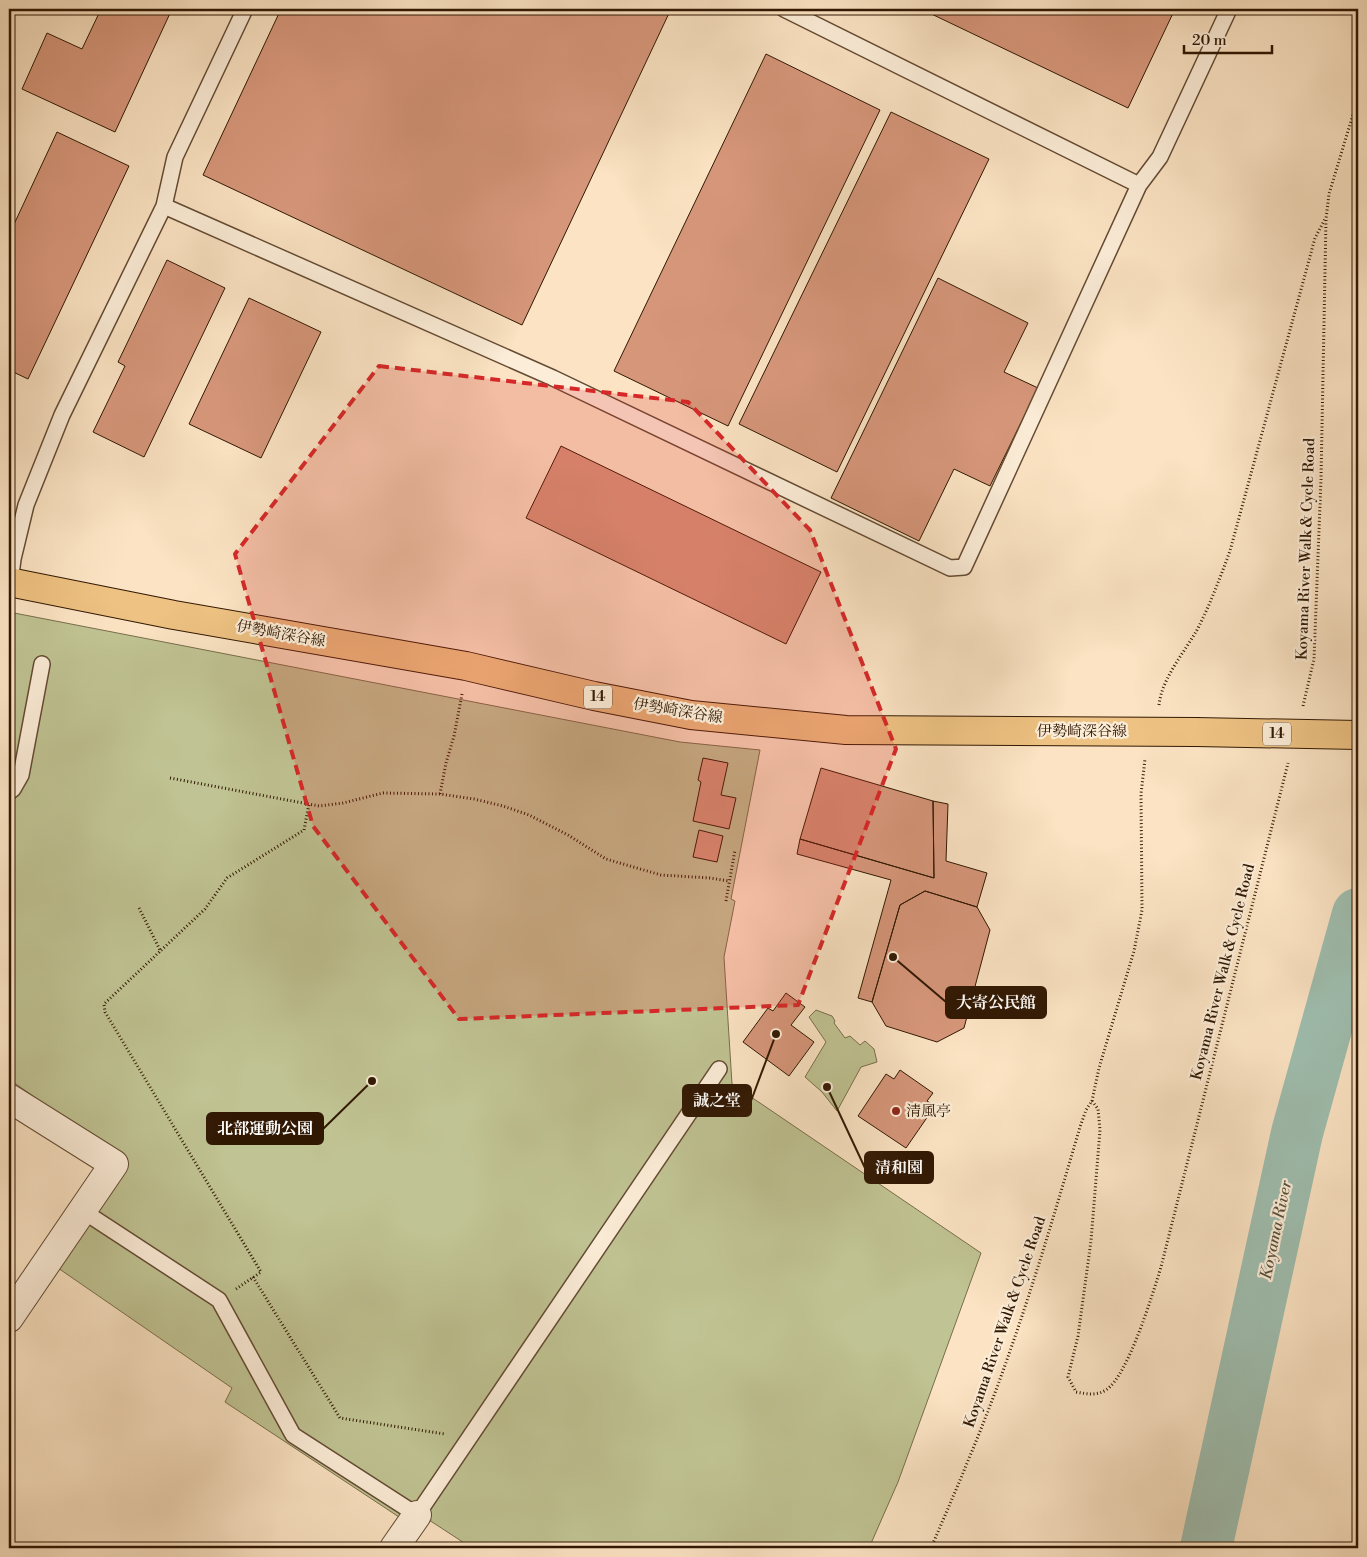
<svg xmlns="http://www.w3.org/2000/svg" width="1367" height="1557" font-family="'Libre Bodoni','Noto Serif JP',serif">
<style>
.green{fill:#c0c393;stroke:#786e4b}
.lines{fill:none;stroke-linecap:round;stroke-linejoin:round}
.river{stroke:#9fbeaf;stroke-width:52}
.building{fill:#d6967a;stroke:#311803}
.service-casing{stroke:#644b33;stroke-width:18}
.minor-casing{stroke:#644b33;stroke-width:30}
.primary-casing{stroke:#311803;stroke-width:30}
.path{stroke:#311803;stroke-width:3;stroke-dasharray:1 2.5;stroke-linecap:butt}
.service{stroke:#fcedd8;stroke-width:15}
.minor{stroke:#fcedd8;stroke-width:28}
.primary{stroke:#eec282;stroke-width:28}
.primary-bridge-casing{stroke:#311803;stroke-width:30;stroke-linecap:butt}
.primary-bridge{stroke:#eec282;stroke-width:28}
.marked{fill:#d62828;fill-opacity:0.2;stroke:#d62828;stroke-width:4;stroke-dasharray:10 6;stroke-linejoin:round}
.poi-dot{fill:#8f2418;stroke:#fcedd8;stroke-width:2}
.labels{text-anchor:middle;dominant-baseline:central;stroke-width:4.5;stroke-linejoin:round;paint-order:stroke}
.shield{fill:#fcedd8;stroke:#6e5843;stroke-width:1}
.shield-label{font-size:14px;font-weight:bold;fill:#311803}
.street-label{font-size:15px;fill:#311803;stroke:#fcedd8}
.poi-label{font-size:15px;fill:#311803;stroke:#fcedd8;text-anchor:start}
.water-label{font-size:16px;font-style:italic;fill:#58523f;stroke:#fcedd8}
.leader{fill:none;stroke:#311803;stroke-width:2}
.callout-dot{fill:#311803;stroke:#fcedd8;stroke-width:2}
.callout{fill:#311803;stroke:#311803;stroke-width:2}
.callout-label{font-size:16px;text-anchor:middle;font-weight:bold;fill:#fff}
</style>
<rect width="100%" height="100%" fill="#fbe3c3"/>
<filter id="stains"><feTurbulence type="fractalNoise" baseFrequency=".004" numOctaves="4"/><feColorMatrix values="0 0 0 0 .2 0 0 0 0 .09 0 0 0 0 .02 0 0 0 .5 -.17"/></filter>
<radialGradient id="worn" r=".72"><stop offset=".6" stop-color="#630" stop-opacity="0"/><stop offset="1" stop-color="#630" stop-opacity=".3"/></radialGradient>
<path class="green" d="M9,612L680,742L760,750L731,899L735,901L724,957L732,1084L981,1253L898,1482L869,1548H472L429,1520L402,1519L225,1402L232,1388L58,1268L127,1163L9,1079Z
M816,1010L832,1016L835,1021L834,1023L845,1038L850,1036L860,1045L865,1041L874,1049L877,1062L861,1067L837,1111L822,1092L805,1077L826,1042L809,1017Z"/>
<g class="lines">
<path class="river" d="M1206,1548L1297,1133L1358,914"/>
</g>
<path class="building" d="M101,9H172L115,132L22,89L47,33L82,49Z
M281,9H671L522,325L203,175Z
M921,9H1175L1128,108Z
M766,54L880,110L728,426L614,371Z
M891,112L989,159L837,472L739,424Z
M57,132L129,166L28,379L9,370V235Z
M167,260L225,288L144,457L93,432L125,366L118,362Z
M938,278L1028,323L1004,372L1038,388L990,486L954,469L919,541L831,498Z
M249,298L321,332L261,458L189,424Z
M561,446L821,572L786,644L526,518Z
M703,758L728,763L721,795L736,798L729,829L693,821L701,782L698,780Z
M821,768L933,801L934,878L800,839Z
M933,801L948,804L946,861L987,873L977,907L925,891L900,905L872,1002L858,998L891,880L797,854L800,839L934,878Z
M699,830L723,836L717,862L693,857Z
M925,891L977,907L990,930L964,1028L937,1042L886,1026L872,1002L900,905Z
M786,993L805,1007L791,1025L814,1042L789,1076L743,1042L768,1008L773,1011Z
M900,1070L933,1093L927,1101L935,1106L906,1148L858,1116L886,1074L894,1079Z"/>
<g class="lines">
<defs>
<path id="service" d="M784,9L1139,185
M164,206L553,378L950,568L964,567L1139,185L1160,157L1229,9
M10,583L13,559L26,505L62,415L164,206L175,157L245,9
M9,792L13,789L21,775L42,664
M83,1211L219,1300L293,1435L417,1515L719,1069"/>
<path id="minor" d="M9,1098L114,1164L9,1318
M394,1548L417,1515"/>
<path id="primary" d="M9,582L174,615L466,666L594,696L691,715L846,730L1196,732"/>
</defs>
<use href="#service" class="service-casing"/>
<use href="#minor" class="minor-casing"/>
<use href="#primary" class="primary-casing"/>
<path class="path" d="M1159,705C1162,678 1184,653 1197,630C1210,605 1220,578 1230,551L1315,238L1325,219
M1303,706L1314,659L1321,479L1326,219L1329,194L1358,98
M170,778L319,806L343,803L383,793L440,794L474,799L503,806L529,815L568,835L606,859L661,875L710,878L729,881
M440,794L446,763L454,736L462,694
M726,901L735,850
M139,908L161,952
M1092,1101L1099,1068L1134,951L1142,910L1141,794L1145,759
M253,1277L340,1418L445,1434
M236,1289L261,1272L105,1012L104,1004L205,909L227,878L304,830L309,804
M931,1548C959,1483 987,1418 1010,1351C1036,1277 1058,1202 1080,1127L1086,1110L1092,1101L1098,1109L1100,1130L1091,1241L1078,1336L1068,1377L1076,1392C1087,1394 1096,1396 1106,1390C1128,1376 1153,1293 1161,1267L1288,763"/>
<use href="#service" class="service"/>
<use href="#minor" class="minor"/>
<use href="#primary" class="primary"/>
<defs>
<path id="primary-bridge" d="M1196,732L1358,735"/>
</defs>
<use href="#primary-bridge" class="primary-bridge-casing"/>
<use href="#primary-bridge" class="primary-bridge"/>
</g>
<path class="marked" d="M379,366L688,402L810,530L896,749L798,1005L459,1019L313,826L235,554Z"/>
<circle class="poi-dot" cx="896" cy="1111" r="5"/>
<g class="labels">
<g class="shield">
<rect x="584" y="685.5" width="28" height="23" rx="4"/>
<rect x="1263" y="722.5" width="28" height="23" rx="4"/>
</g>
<g class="shield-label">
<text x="598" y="697">14</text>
<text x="1277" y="734">14</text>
</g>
<g class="street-label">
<text transform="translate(1306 549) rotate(-88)">Koyama River Walk &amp; Cycle Road</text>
<text transform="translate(281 634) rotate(10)">伊勢崎深谷線</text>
<text transform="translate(678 711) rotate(9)">伊勢崎深谷線</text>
<text x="1082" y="731">伊勢崎深谷線</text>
<text transform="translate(1223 972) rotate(-76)">Koyama River Walk &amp; Cycle Road</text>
<text transform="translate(1005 1322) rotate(-71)">Koyama River Walk &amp; Cycle Road</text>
</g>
<g class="poi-label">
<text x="906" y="1111">清風亭</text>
</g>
<g class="water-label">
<text transform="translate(1276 1230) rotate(-78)">Koyama River</text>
</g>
</g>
<path class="leader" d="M893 957L946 1002M776 1034L751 1101M372 1081L323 1129M827 1087L865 1168"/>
<g class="callout-dot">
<circle cx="893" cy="957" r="5"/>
<circle cx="776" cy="1034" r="5"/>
<circle cx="372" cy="1081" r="5"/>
<circle cx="827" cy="1087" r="5"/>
</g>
<g class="callout">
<rect x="946" y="987" width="100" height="31" rx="5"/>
<rect x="683" y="1085" width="68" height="31" rx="5"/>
<rect x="207" y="1113" width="116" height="31" rx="5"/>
<rect x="865" y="1152" width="68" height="31" rx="5"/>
</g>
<g class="callout-label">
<text x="996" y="1008">大寄公民館</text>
<text x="717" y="1106">誠之堂</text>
<text x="265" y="1134">北部運動公園</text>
<text x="899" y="1173">清和園</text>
</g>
<rect width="1367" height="1557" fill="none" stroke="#fbe3c3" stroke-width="30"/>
<rect x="10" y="10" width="1347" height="1537" fill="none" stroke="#311803" stroke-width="2.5"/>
<rect x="15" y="15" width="1337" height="1527" fill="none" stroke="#311803"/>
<path d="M1184 45v8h88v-8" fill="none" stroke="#311803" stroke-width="2.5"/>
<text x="1192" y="45" font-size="15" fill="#311803" stroke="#fcedd8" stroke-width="4" paint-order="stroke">20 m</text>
<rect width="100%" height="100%" filter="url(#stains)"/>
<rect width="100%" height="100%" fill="url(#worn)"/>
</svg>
